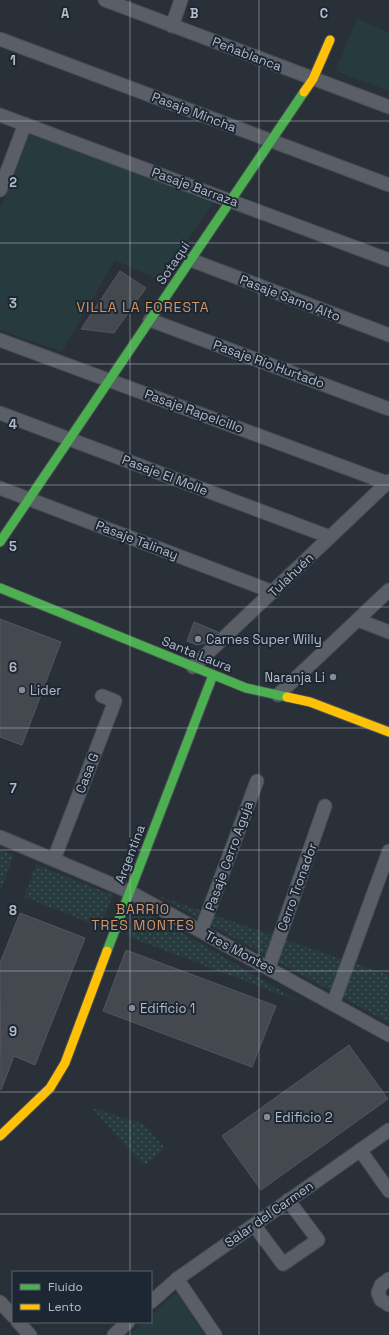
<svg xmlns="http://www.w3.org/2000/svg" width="389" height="1335" font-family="'Space Grotesk',sans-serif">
	<defs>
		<pattern id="grass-dots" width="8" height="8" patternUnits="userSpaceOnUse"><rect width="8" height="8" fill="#273a3e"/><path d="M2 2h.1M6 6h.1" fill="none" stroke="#445559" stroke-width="1.8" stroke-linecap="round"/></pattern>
	</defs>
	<rect width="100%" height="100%" fill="#2a3038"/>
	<g fill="url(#grass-dots)">
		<polygon points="0,850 14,855 1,890 0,890"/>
		<polygon points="36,865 113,895 100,927 24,897"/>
		<polygon points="158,896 389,975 389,1023"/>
		<polygon points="138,907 300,1002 127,936"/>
		<polygon points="91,1107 143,1124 165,1148 144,1166"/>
	</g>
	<g fill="#273a3e">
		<polygon points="357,18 389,33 389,91 336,71"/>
		<polygon points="29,134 214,202 159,280 115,260 62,352 0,330 0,209"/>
		<polygon points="177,1292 204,1335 129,1335 144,1322 151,1322 151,1315"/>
	</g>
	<g fill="#444950" stroke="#52575f">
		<polygon points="120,271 146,288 114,333 81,329"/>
		<polygon points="0,619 61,642 22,745 0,737"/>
		<polygon points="194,622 218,632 206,643 197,645 187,641"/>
		<polygon points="20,913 85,938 35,1065 14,1056 1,1090 0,963"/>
		<polygon points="126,950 276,1006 252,1067 103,1011"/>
		<polygon points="349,1045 388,1099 261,1190 222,1136"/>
	</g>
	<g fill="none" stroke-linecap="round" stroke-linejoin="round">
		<g stroke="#484c53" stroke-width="15">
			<g id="street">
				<polyline points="105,0 389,107"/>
				<polyline points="172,26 181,0"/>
				<polyline points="0,39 389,185"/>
				<polyline points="0,115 389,260"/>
				<polyline points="0,190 25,124"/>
				<polyline points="191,260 389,335"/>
				<polyline points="150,320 389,409"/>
				<polyline points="0,340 387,483"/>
				<polyline points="0,413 330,537"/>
				<polyline points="0,488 273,592"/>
				<polyline points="358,620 389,632"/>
				<polyline points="193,667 389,481"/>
				<polyline points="278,695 389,590"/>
				<polyline points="0,837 130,892 389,1035"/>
				<polyline points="54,859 115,701 102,696"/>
				<polyline points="201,931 257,781"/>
				<polyline points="269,967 325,806"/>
				<polyline points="333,1004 389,851"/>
				<polyline points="360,1150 389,1191"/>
				<polyline points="254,1225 283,1264 318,1240 288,1200"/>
				<polyline points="177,1279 215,1335"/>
				<polyline points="389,1279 381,1285 378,1293 381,1300 389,1305"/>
				<polyline points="0,1302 13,1316"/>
				<polyline points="151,1302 177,1279 389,1130"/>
				<polyline points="18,1322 30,1335"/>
				<polyline points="114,1335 128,1322"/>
			</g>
		</g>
		<g stroke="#484c53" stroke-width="11">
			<g id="fast">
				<polyline points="0,542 304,92"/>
				<polyline points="0,588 246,688 287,697"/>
				<polyline points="107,951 213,675"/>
			</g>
		</g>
		<g stroke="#484c53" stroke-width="11">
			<g id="slow">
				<polyline points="304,92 313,79 330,40"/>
				<polyline points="287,697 310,702 389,732"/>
				<polyline points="0,1136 50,1088 65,1063 107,951"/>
			</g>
		</g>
		<use href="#street" stroke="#5a5e66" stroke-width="13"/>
		<use href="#fast" stroke="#4caf50" stroke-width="9"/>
		<use href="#slow" stroke="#ffc107" stroke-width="9"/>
	</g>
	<path fill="none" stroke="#b4bcc9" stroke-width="1" stroke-opacity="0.55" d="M130 0V1272M259 0V1335M0 121H389M0 243H389M0 364H389M0 485H389M0 607H389M0 728H389M0 850H389M0 971H389M0 1092H389M0 1214H389M130 1322V1335"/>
	<g fill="#848b96" stroke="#1d2633" stroke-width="1.5">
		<circle cx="198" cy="639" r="4"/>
		<circle cx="333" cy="677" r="4"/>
		<circle cx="22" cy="690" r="4"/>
		<circle cx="132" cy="1008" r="4"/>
		<circle cx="267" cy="1117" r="4"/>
	</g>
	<g text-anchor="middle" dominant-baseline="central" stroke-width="4" stroke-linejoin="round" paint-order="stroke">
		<g font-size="13" fill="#b4bcc9" stroke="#1d2633">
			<text transform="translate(247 54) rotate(21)">Peñablanca</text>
			<text transform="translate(194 112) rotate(21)">Pasaje Mincha</text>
			<text transform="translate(195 187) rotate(20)">Pasaje Barraza</text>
			<text transform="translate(173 263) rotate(-56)">Sotaqui</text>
			<text transform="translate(290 298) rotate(21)">Pasaje Samo Alto</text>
			<text transform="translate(269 364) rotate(20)">Pasaje Río Hurtado</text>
			<text transform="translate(194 411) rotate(20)">Pasaje Rapelcillo</text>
			<text transform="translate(165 475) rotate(21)">Pasaje El Molle</text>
			<text transform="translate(137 540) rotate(21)">Pasaje Talinay</text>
			<text transform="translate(291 575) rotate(-44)">Tulahuén</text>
			<text transform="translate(197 654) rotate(22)">Santa Laura</text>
			<text transform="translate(87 773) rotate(-69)">Casa G</text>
			<text transform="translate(130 854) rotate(-69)">Argentina</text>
			<text transform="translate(229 856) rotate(-70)">Pasaje Cerro Aguja</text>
			<text transform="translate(297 887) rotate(-70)">Cerro Tronador</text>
			<text transform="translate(240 952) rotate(28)">Tres Montes</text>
			<text transform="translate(269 1214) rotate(-35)">Salar del Carmen</text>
		</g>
		<g font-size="13" fill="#b4bcc9" stroke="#1d2633" text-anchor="start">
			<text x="206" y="639">Carnes Super Willy</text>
			<text x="325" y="677" text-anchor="end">Naranja Li</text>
			<text x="30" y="690">Lider</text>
			<text x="140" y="1008">Edificio 1</text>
			<text x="275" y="1117">Edificio 2</text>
		</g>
		<g font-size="14" letter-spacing="1" fill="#d59563" stroke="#1d2633">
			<text x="143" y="307">VILLA LA FORESTA</text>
			<text x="143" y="909">BARRIO<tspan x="143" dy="16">TRES MONTES</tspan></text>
		</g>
	</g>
	<g font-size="13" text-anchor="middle" font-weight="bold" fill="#b4bcc9" stroke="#1d2633" stroke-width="4" stroke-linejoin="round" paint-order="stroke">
		<text x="65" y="18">A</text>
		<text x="194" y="18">B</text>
		<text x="324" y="18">C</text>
		<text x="13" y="65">1</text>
		<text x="13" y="187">2</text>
		<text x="13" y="308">3</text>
		<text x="13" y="429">4</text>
		<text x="13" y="551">5</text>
		<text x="13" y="672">6</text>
		<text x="13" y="793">7</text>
		<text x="13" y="915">8</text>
		<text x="13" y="1036">9</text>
	</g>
	<rect x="12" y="1271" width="140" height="52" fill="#1d2633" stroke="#59626f"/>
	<rect x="20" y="1284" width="20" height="6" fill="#4caf50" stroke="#59626f"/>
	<text x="48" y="1291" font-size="12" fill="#b4bcc9">Fluido</text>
	<rect x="20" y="1304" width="20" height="6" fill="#ffc107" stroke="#59626f"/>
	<text x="48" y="1311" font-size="12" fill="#b4bcc9">Lento</text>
</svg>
